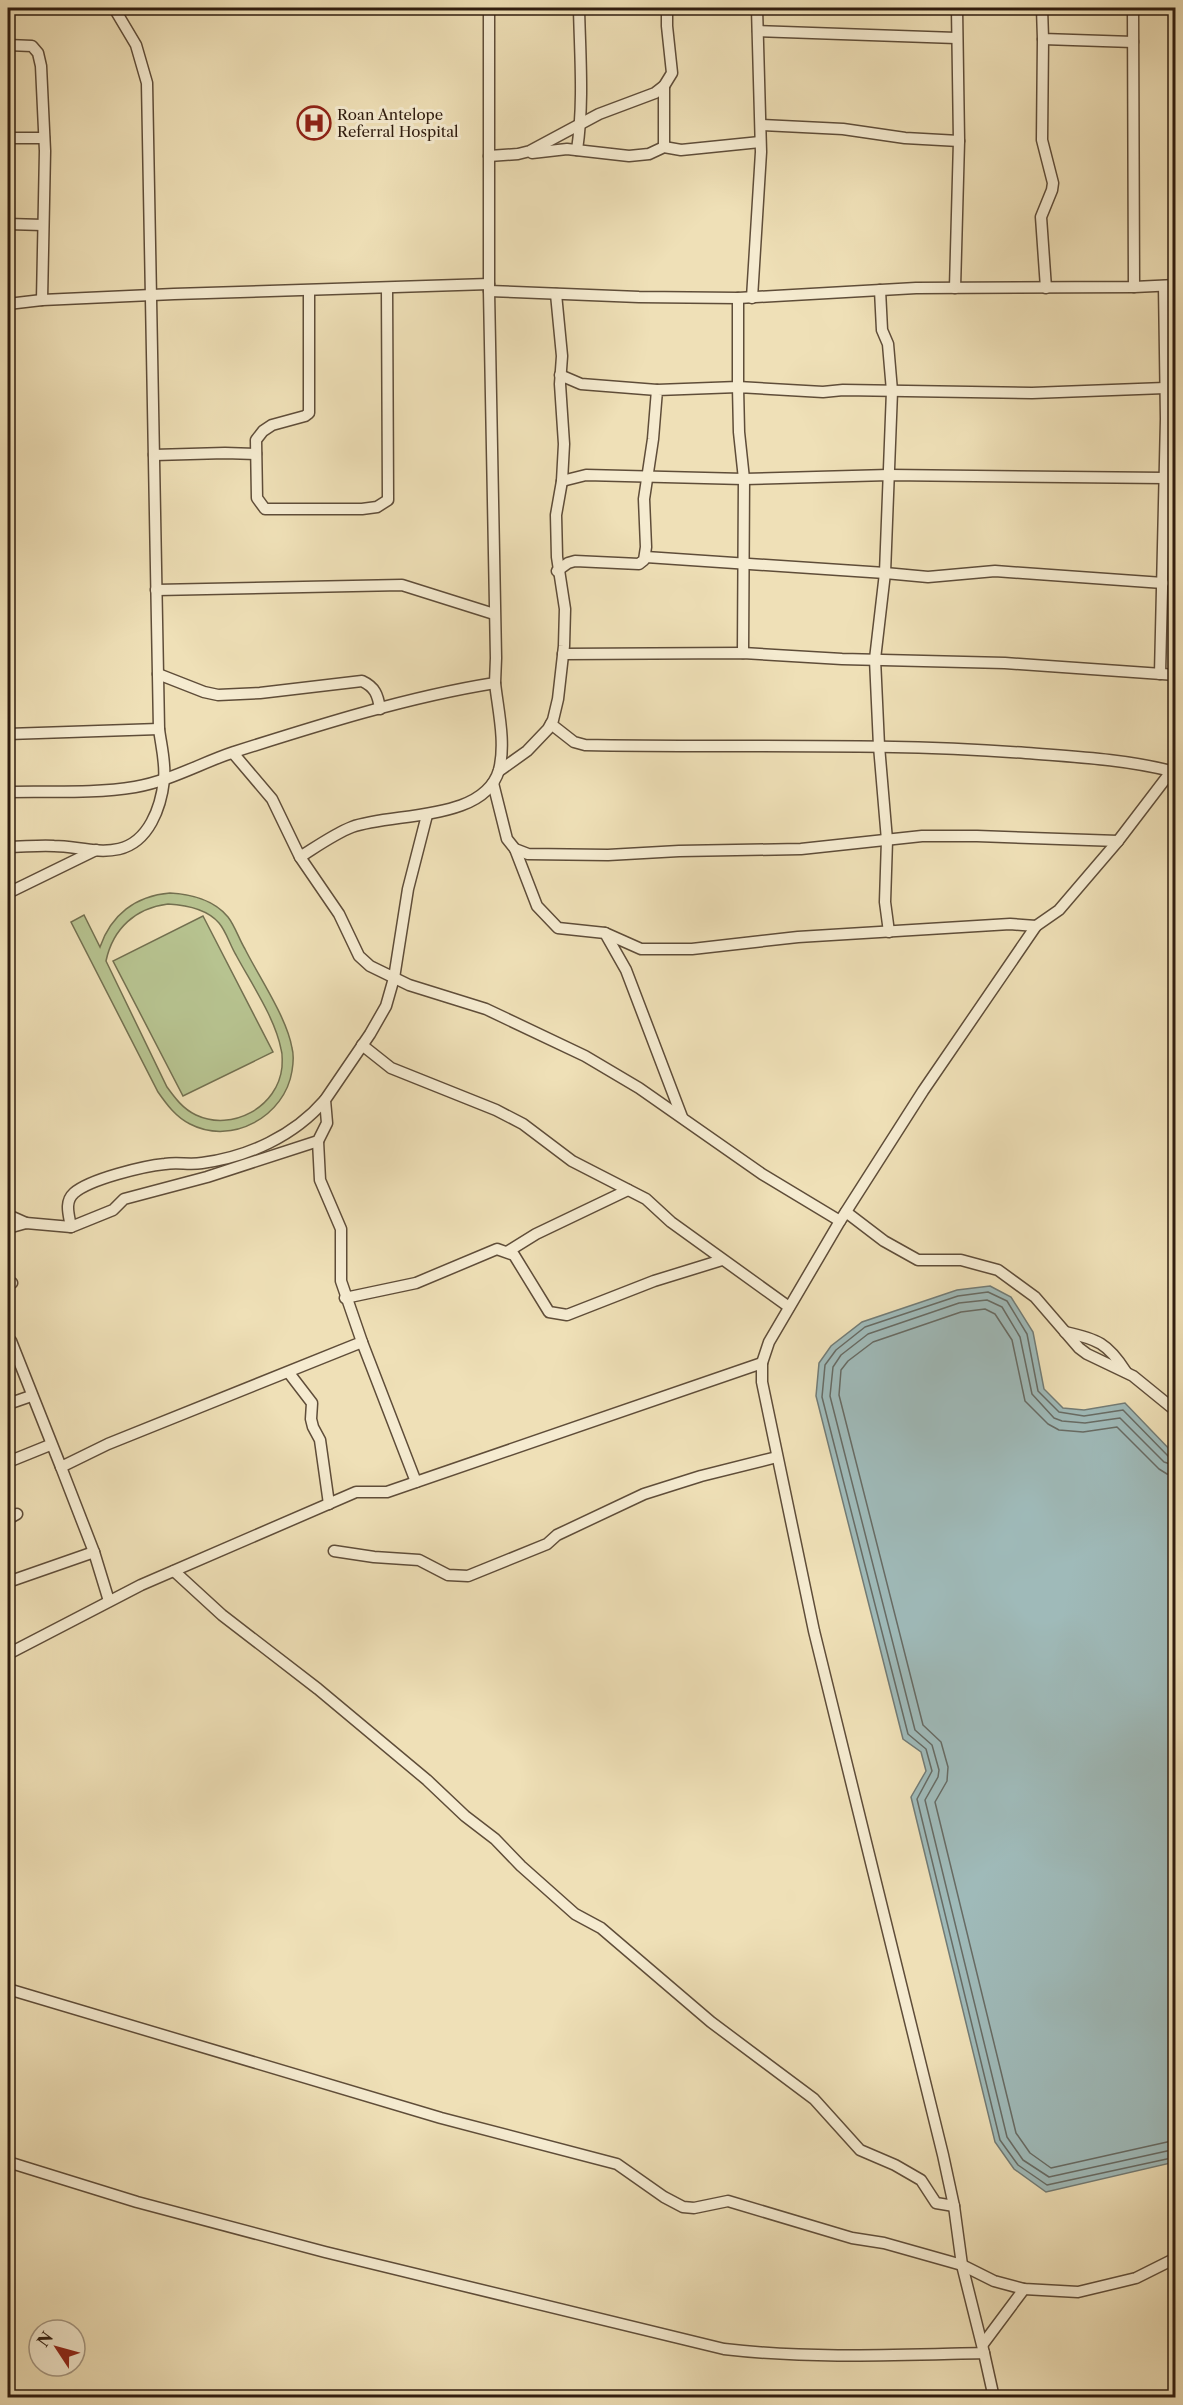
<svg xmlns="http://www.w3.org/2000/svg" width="1183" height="2405" font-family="'Libre Caslon Text',serif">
	<rect width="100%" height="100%" fill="#efe0b7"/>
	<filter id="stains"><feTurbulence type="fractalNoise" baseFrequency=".00333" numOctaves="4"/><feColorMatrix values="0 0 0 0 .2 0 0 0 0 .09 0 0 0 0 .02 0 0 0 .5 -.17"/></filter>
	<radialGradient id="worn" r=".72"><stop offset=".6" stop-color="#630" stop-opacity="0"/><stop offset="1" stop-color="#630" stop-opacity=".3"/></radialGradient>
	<g fill="#b7c390" stroke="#737050" stroke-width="1.5" fill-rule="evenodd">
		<path d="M170 893C190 894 214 900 228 917 235 926 239 939 245 949 259 977 287 1018 292 1048 294 1055 293 1065 292 1071 285 1116 232 1146 190 1124 176 1117 167 1105 158 1092L71 922 84 915 100 947C111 915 135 896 170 893ZM168 904C186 905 207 909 219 923 226 931 230 945 236 955 251 983 275 1018 281 1049 283 1055 282 1062 282 1067 278 1107 232 1132 196 1115 183 1109 175 1098 167 1087L106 961C113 928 136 908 168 904Z"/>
		<polygon points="203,916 273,1052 183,1096 113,961"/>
	</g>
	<polygon fill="#9fbab9" stroke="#727b75" stroke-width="1.5" points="990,1286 1011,1297 1033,1332 1044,1389 1063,1408 1084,1410 1125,1403 1175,1455 1175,2162 1046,2192 1014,2169 995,2142 911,1797 926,1771 921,1752 903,1739 816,1396 819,1363 831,1346 862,1322 957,1290"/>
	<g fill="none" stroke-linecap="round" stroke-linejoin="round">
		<g stroke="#676b64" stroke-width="1.5">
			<polyline points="1176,1458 1169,1457 1123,1410 1084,1416 1059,1412 1038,1391 1027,1334 1007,1301 988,1292 958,1296 865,1327 836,1350 825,1365 822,1397 908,1734 926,1749 932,1771 917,1799 1000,2140 1018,2165 1047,2185 1176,2157"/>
			<polyline points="1176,1466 1164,1462 1120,1418 1085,1423 1062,1421 1054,1418 1032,1394 1020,1337 1002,1307 987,1300 959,1303 868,1334 841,1355 833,1367 830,1396 915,1730 932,1745 939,1770 938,1777 925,1800 1007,2137 1023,2160 1049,2177 1176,2149"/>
			<polyline points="1176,1475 1167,1474 1159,1469 1117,1427 1083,1432 1059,1430 1048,1424 1025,1401 1012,1340 995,1314 985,1309 961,1312 873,1342 848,1361 841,1370 839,1395 923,1725 941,1742 948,1767 947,1781 935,1802 1016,2133 1030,2153 1051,2168 1176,2140"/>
		</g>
		<g stroke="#5f4d39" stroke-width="13">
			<g id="minor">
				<polyline points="1042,8 1043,39 1133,42"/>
				<polyline points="1133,8 1134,287"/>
				<polyline points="758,31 956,38"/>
				<polyline points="1043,39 1042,140 1053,183 1052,190 1041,217 1046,288"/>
				<polyline points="8,45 32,46 38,53 41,66 45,151 42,300"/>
				<polyline points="761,125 843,129 905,138 959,141"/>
				<polyline points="8,138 44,138"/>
				<polyline points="664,147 664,86"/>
				<path d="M577 150C584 102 580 56 579 8"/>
				<polyline points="532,153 567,149 629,156 649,154 664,147 681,150 760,142"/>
				<polyline points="489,156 518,154 530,151 599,114 655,93 664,86 672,73 667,26 667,8"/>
				<polyline points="8,224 43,225"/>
				<polyline points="955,288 959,141 957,8"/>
				<polyline points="880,290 882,330 888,344 892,391 885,573 875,659 879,746 887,840 885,902 889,932"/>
				<polyline points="309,291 309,413 305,416 272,425 263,431 256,440 257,498 265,509 362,509 377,507 388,500 387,288"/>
				<polyline points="489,291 639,297 738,298 916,288 1134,287 1176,285"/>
				<polyline points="752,298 761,152 757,8"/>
				<polyline points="8,304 42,300 174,294 489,284"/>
				<polyline points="560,375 581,384 657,390"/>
				<polyline points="154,455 225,453 256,454"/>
				<polyline points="562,481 586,475 744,479 889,475 1165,478"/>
				<polyline points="646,557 885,573 928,577 995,571 1163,583"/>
				<polyline points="557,571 568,563 575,561 639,564 644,560 646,547 644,499 653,439 657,390 738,387 738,298"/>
				<polyline points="156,590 402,585 494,614"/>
				<polyline points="743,653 744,479 739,432 738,387 823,392 843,390 1032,393 1165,388"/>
				<polyline points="563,654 743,653 842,659 1005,663 1176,675"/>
				<path d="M158 674 204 692 218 695 260 693 362 681C375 687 378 695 380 709"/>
				<polyline points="1160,674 1166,419 1164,286"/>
				<path d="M495 683C498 710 506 743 499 770 484 822 393 812 352 827 334 834 316 847 300 857L339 914 359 956 370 966 409 985 486 1009 585 1056 639 1088 762 1174 840 1221"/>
				<path d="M551 724 574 742 585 745C732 748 879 742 1026 753 1075 757 1123 759 1171 771"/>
				<polyline points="8,734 159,729"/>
				<polyline points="233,753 272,799 300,857"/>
				<polyline points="499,771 527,751 548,729 553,720 558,699 564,646 565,609 557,557 556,515 562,481 564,444 560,384 562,356 556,294"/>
				<polyline points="493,783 507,839 515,849 528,854 608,855 679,851 801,849 922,836 977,836 1118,841"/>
				<path d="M8 792C49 791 94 794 135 787 170 781 201 763 234 752 319 725 407 697 495 683L496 658 489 291V8"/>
				<path d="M8 847C23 847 39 845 54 846 75 846 97 854 119 849 149 842 161 807 164 780 166 764 161 745 159 729L147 83 136 45 114 8"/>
				<polyline points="515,849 537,906 558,928 605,933 626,970 682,1117"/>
				<polyline points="8,893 96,850"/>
				<polyline points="605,933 641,949 692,949 798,937 1010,924 1036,926"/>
				<polyline points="362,1045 391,1068 496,1110 523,1124 572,1161 646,1199 671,1222 789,1307"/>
				<polyline points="846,1212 884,1241 918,1260 961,1260 998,1270 1035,1297 1079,1348 1087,1354 1133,1376 1176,1411"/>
				<polyline points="8,1215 26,1223"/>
				<path d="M71 1227C69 1215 64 1202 74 1193 90 1179 144 1166 165 1164 177 1162 190 1165 202 1163 248 1157 294 1136 325 1100"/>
				<polyline points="8,1228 26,1223 71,1227 113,1210 124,1199 207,1177 318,1141 327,1123 325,1100 370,1034 386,1006 394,978 408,889 427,815"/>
				<polyline points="507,1252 536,1234 628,1190"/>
				<polyline points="8,1285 12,1283"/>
				<polyline points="345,1298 416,1283 497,1249 514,1255 549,1312 567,1315 654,1281 722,1260"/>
				<path d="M1065 1332C1097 1339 1108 1343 1126 1372"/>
				<polyline points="8,1342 11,1341 61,1467 108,1444 362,1342 341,1281 341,1229 320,1180 318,1141"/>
				<polyline points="362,1342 416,1482"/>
				<polyline points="289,1373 312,1403 311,1419 313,1427 320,1440 329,1504"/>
				<polyline points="8,1404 31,1396"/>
				<polyline points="8,1462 50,1445"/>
				<polyline points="61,1467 94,1552 109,1601"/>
				<polyline points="8,1519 17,1514"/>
				<polyline points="334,1551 374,1557 419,1560 448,1575 468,1576 547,1544 557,1535 644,1494 701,1476 777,1457"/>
				<polyline points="174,1571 222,1615 318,1689 427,1780 465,1816 495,1839 521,1866 575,1914 601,1928 711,2022 814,2099 860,2150 895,2165 921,2180 936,2203 954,2206"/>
				<polyline points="8,1582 94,1552"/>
				<polyline points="8,1654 141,1585 356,1492 387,1492 762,1363"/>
				<polyline points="8,1989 441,2118 617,2164 664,2197 683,2207 694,2208 728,2201 852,2238 884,2243 962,2265 994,2281 1024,2289 1078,2292 1136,2278 1176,2258"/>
				<path d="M8 2162 137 2202 325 2252 724 2349C811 2359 897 2355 984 2353L994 2398"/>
				<polyline points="983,2344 1024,2289"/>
				<polyline points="984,2353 962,2265 954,2206 943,2155 814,1631 762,1382 762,1363 769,1342 840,1221 923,1091 1036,926 1059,910 1118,841 1176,765"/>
			</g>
		</g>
		<use href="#minor" stroke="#f5ebd0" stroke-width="10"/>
	</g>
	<defs>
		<g id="hospital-ring" transform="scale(1.725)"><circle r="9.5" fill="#f5ebd0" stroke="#8f2418" stroke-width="1.5"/><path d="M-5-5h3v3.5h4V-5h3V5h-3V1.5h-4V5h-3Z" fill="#8f2418"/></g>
	</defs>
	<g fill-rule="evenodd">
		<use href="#hospital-ring" x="314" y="123"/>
	</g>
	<g text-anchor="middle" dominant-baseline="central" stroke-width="6" stroke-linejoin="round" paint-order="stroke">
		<g font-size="15" fill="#2f1c0f" stroke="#f5ebd0" text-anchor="start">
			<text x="337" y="114">Roan Antelope<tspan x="337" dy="17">Referral Hospital</tspan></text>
		</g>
	</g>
	<rect width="1183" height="2405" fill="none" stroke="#efe0b7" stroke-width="30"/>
	<rect x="9" y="9" width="1165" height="2387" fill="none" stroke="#2f1c0f" stroke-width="3"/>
	<rect x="15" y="15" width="1153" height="2375" fill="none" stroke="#2f1c0f" stroke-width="1.5"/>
	<g transform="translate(57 2348) rotate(306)"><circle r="28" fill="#f5ebd0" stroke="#a69883" stroke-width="1.5"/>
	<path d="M0-4.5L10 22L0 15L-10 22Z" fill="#8f2418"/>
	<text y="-9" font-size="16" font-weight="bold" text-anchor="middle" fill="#2f1c0f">N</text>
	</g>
	<rect width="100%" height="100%" filter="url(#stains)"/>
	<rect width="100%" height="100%" fill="url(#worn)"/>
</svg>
